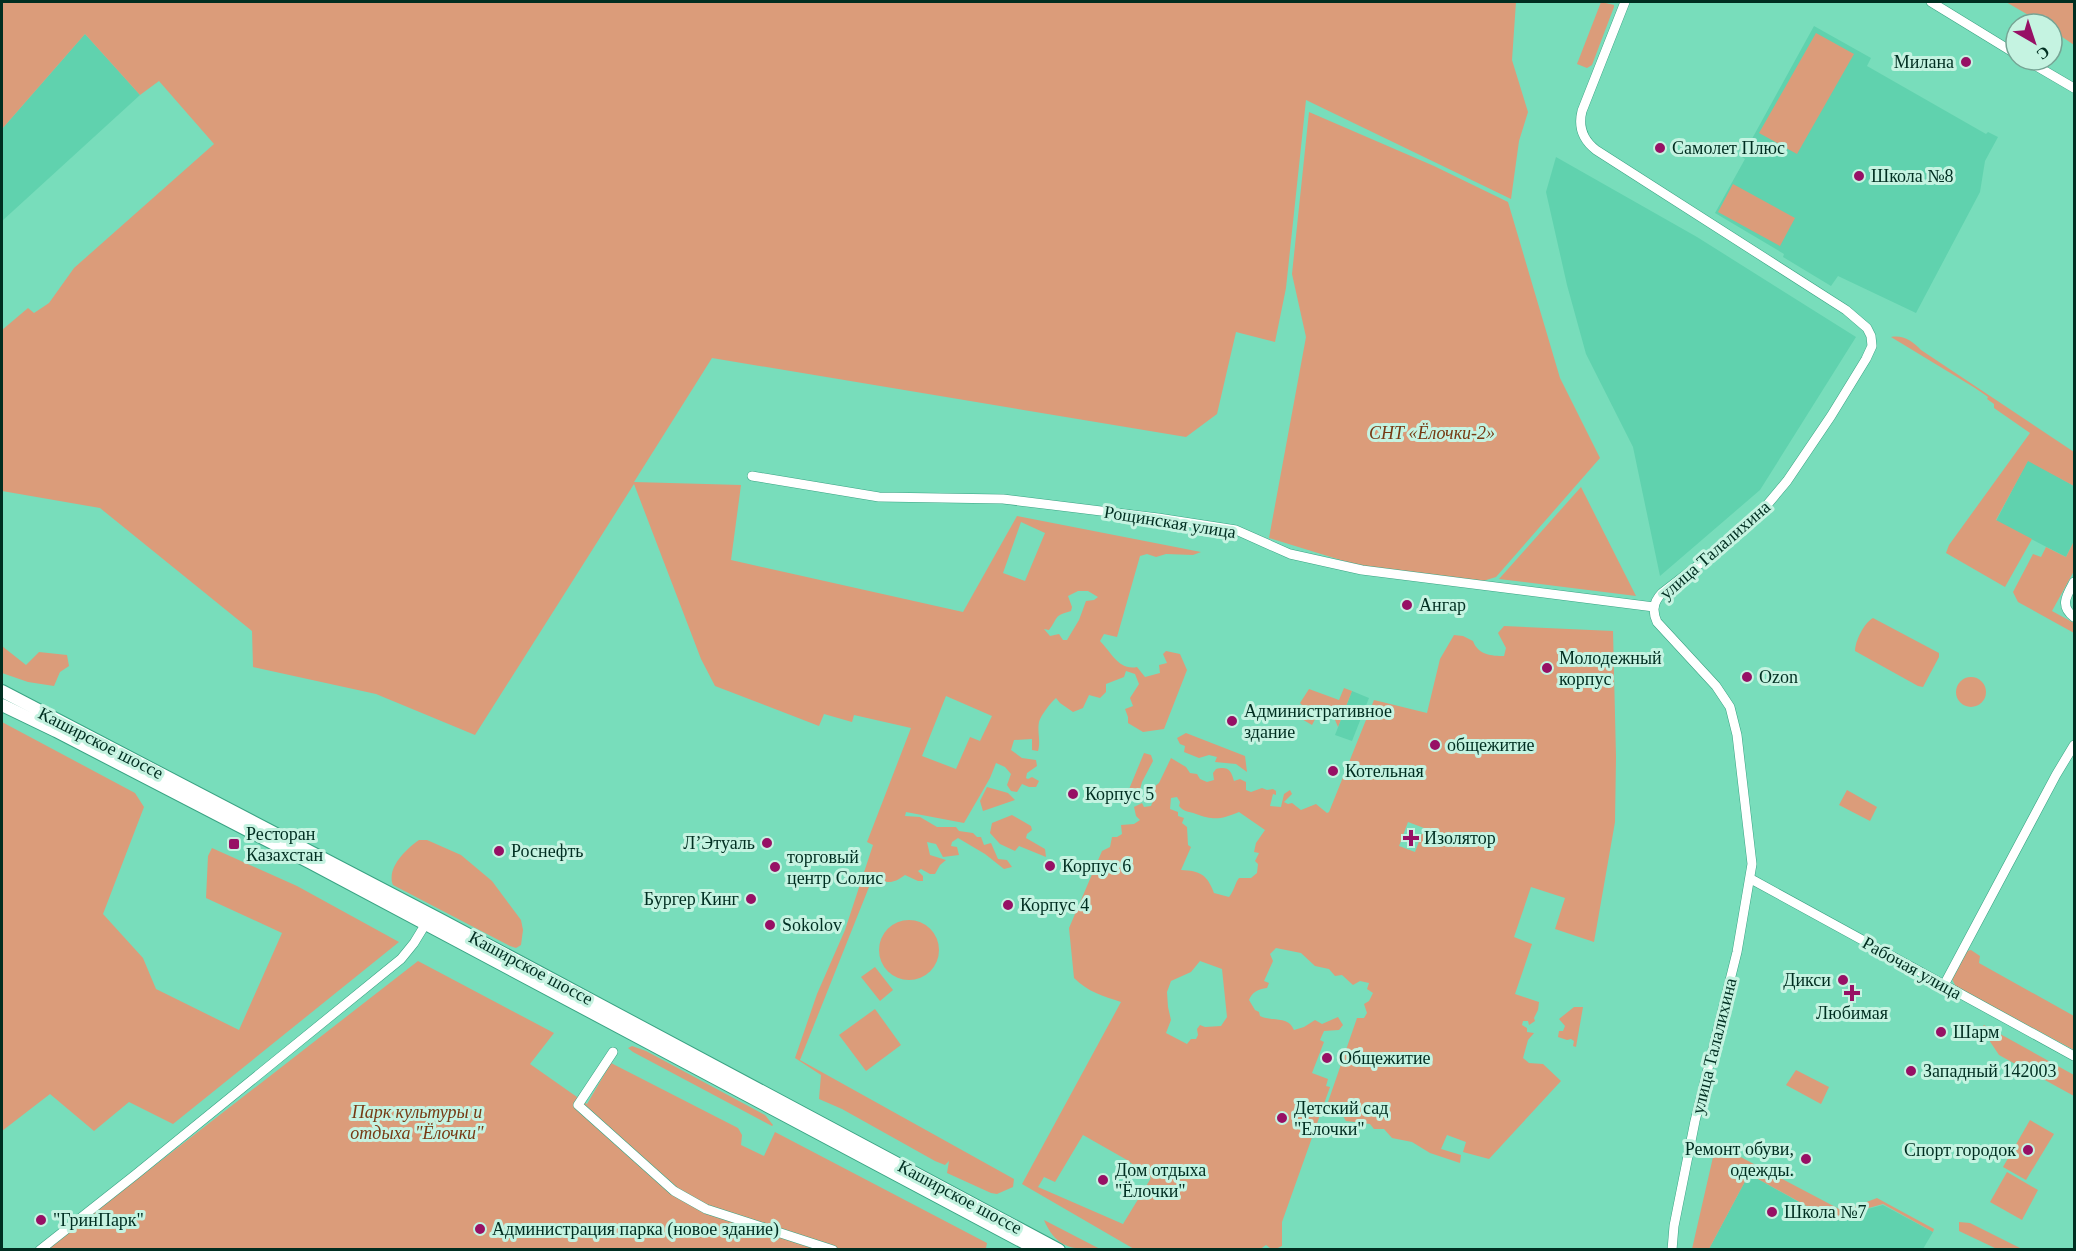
<svg xmlns="http://www.w3.org/2000/svg" width="2076" height="1251" font-family="Georgia,serif">
	<rect width="100%" height="100%" fill="#78ddbb"/>
	<g fill="#60d2ae">
		<polygon points="1814,26 1871,58 1867,66 1986,134 1988,132 1998,137 1985,161 1980,192 1916,313 1838,276 1831,286 1783,257 1784,254 1715,213 1745,159 1742,157"/>
		<polygon points="85,34 140,95 2,221 2,129"/>
		<polygon points="1556,157 1697,237 1856,337 1760,490 1660,576 1633,447 1586,354 1567,285 1546,192"/>
		<polygon points="2028,460 2074,486 2074,541 2066,557 1996,521"/>
		<polygon points="1352,691 1369,698 1352,741 1335,735"/>
		<polygon points="1749,1174 1829,1219 1883,1205 1933,1232 1923,1249 1709,1249"/>
	</g>
	<g fill="#db9c7a" fill-rule="evenodd">
		<path d="M2 2H1516L1512 60 1528 112 1519 141 1511 199 1306 100 1286 288 1275 342 1236 332 1217 414 1186 437 712 358 634 482 741 485 731 560 963 612 1017 516 1201 552 1193 555 1166 554 1156 557 1147 554 1140 556 1117 637 1104 634 1100 641C1111 652 1119 671 1137 667L1145 677 1160 673 1159 665 1167 663 1163 654 1166 651 1180 654 1187 670 1164 729 1143 732 1128 723V717L1125 709 1133 706 1130 698 1139 684 1135 674 1126 671 1124 677 1106 684V692L1100 698 1089 695 1083 708 1073 712 1060 703 1056 698C1051 702 1041 715 1039 722 1037 732 1041 741 1038 751L1032 750V739L1014 740 1011 750 1022 758 1036 760 1037 766 1027 773 1026 778 1028 779 1032 777 1039 781 1036 787H1029L1022 784 1017 792 1011 791 1007 785 1011 774 1005 767 996 763 990 778 964 823 906 812 905 816 920 817 937 827H956L959 831 973 833 977 837H981L984 845 991 843 998 859 1007 860 1012 867 1004 869 985 854 958 838 952 842 951 846 957 847 959 855 943 857 936 844 927 842 930 855 946 860 940 865 935 874H930L921 869 918 871 923 876V881H918L905 875C891 885 888 883 873 877L800 1060 1014 1179 1013 1187 997 1194 991 1193 947 1173 949 1161 945 1165 935 1161 842 1109 819 1099 821 1075 795 1058 817 994 845 930 873 845 867 842 911 728 854 715 852 722 824 714 819 726 715 686 701 659 634 484 475 735 376 694 253 667 252 631 100 508 2 491V330L28 308 34 313 49 303 74 268 214 144 159 81 140 95 85 34 2 129ZM1021 522 1045 533 1025 581 1003 573ZM1078 591H1088L1098 597 1094 600 1086 601 1079 620 1067 640H1063L1059 634 1050 636 1044 629 1049 630C1059 617 1053 616 1071 611L1072 607 1068 596ZM946 696 992 716 980 741 970 737 956 769 922 756Z"/>
		<polygon points="1601,2 1614,5 1614,7 1592,65 1587,68 1577,64"/>
		<polygon points="2006,2 2074,2 2074,45 2052,30 2052,24 2044,24"/>
		<polygon points="1816,33 1854,54 1797,154 1759,133"/>
		<polygon points="1309,112 1434,166 1508,202 1560,378 1600,458 1496,577 1483,581 1360,566 1269,538 1306,337 1292,274"/>
		<polygon points="1733,184 1795,218 1780,246 1718,212"/>
		<path d="M1891 337C1904 335 1912 341 1921 350L2074 452V486L2028 461 1996 520 2032 539 2005 587 1946 553 1949 545 2030 433 1994 408V404L1987 399 1988 397 1975 388Z"/>
		<polygon points="1581,487 1636,596 1499,579"/>
		<polygon points="2074,541 2074,571 2052,611 2074,623 2074,633 2018,602 2013,592 2033,554 2041,557 2046,547 2066,557"/>
		<path d="M1873 618 1939 653V657L1923 687 1918 686 1855 651C1855 641 1864 623 1873 618Z"/>
		<path d="M1504 626 1613 631 1616 757 1615 822 1594 942 1555 929 1565 898 1531 887 1514 937 1532 944 1515 994 1539 1002 1538 1010 1534 1018 1535 1021 1529 1025 1528 1021H1523L1522 1025 1527 1028V1032L1534 1033 1528 1040 1523 1058 1529 1063 1543 1064 1561 1081 1489 1159 1463 1152 1466 1142 1447 1135 1441 1149 1461 1155 1460 1163 1430 1153 1412 1142 1392 1138 1384 1129H1374L1370 1124 1346 1121 1337 1107 1328 1102 1357 1018H1364L1367 1013 1364 1004 1369 1001 1373 993 1367 989 1369 983 1360 981 1353 985 1342 975 1335 976 1329 969 1315 966 1301 953 1276 948 1270 954 1273 961 1264 981 1269 983 1267 988C1258 989 1252 992 1249 1000L1255 1010 1259 1012 1260 1016C1272 1022 1288 1015 1294 1030L1304 1027 1315 1020 1322 1024 1338 1017 1343 1025 1339 1030 1324 1031 1320 1040 1324 1042 1312 1073 1328 1079 1326 1086 1330 1087 1282 1222V1246C1274 1250 1272 1250 1266 1245L1259 1250 1134 1249 1022 1184 1121 1002C1103 996 1088 992 1074 978L1069 928 1102 851 1110 847 1112 837H1117L1122 834 1121 825 1134 824 1140 820 1136 816 1134 807 1142 803 1144 807 1151 806 1153 801 1147 798 1150 790 1159 783 1171 758 1186 767 1190 773 1197 774 1200 779 1207 782 1214 780 1213 773 1216 769C1228 766 1231 770 1234 781L1240 779 1246 782V790L1251 792 1262 788 1267 790 1273 789 1276 791V795L1273 794 1270 806 1281 807 1284 794 1290 790 1292 794 1284 802 1288 804 1292 803 1301 810 1316 804 1327 813 1329 812 1374 700 1427 713 1440 659 1454 635 1463 636 1473 641C1478 655 1492 656 1504 656L1506 648 1498 633ZM1177 797 1180 802 1179 806C1185 813 1189 811 1196 814 1215 821 1221 819 1239 812L1265 830 1256 843 1254 852 1259 853 1255 861 1258 864 1257 873 1251 878H1239C1235 883 1234 891 1229 897L1214 893C1207 874 1200 871 1181 870L1191 847 1188 845 1187 827 1182 823 1184 818 1178 816V812L1170 809 1171 798ZM1408 822 1424 828 1415 852 1399 846ZM1200 961 1222 969 1227 1017 1221 1026 1205 1027 1200 1025 1197 1029 1198 1035 1196 1039H1191L1187 1044 1166 1033 1171 1020 1168 1007 1167 992 1171 981 1191 972ZM1083 1135 1127 1160 1151 1178 1123 1224 1038 1187 1044 1177 1055 1182Z"/>
		<polygon points="2,646 26,665 39,652 67,655 69,666 60,672 54,686 28,682 2,673"/>
		<circle cx="1971" cy="692" r="15"/>
		<polygon points="1344,688 1352,691 1338,727 1333,715 1320,710 1312,725 1300,718 1305,708 1300,703 1309,689 1339,700"/>
		<polygon points="2,722 135,793 144,807 103,914 143,958 156,989 239,1030 282,933 206,898 208,856 212,848 297,886 399,942 173,1124 129,1102 94,1131 50,1094 2,1131"/>
		<polygon points="1186,733 1245,756 1247,772 1236,764 1215,762 1217,757 1209,755 1199,758 1184,752 1185,746 1180,744 1177,738"/>
		<polygon points="1144,753 1151,755 1153,761 1142,782 1138,797 1131,801 1125,799"/>
		<polygon points="987,787 1008,793 1015,800 983,811 980,801"/>
		<polygon points="1847,790 1877,807 1870,821 1839,805"/>
		<polygon points="1012,815 1031,826 1032,830 1027,834 1026,838 1045,849 1046,857 1019,846 1015,851 1000,844 990,833 992,823"/>
		<path d="M419 840H427L461 855 492 881 521 920 523 930 521 945 516 948 510 946 393 885C386 868 406 849 419 840Z"/>
		<circle cx="909" cy="950" r="30"/>
		<polygon points="1971,950 1980,956 1979,963 2074,1016 2074,1050 1956,987 1952,979 1967,951"/>
		<polygon points="418,961 554,1033 530,1064 587,1104 611,1063 738,1128 742,1135 741,1145 764,1156 775,1132 987,1243 986,1248 988,1249 46,1250"/>
		<polygon points="875,967 893,990 880,1001 861,977"/>
		<polygon points="1574,1007 1583,1007 1576,1047 1573,1046 1574,1041 1571,1039 1567,1040 1558,1037 1559,1031 1563,1031 1565,1026 1559,1019"/>
		<polygon points="875,1009 901,1045 866,1071 839,1035"/>
		<polygon points="1984,1025 2074,1075 2074,1096 1999,1055 1981,1028"/>
		<polygon points="632,1046 646,1051 765,1115 773,1125 772,1126 633,1052 628,1048"/>
		<polygon points="1796,1070 1829,1087 1821,1104 1786,1085"/>
		<polygon points="2030,1120 2054,1134 2026,1180 2003,1167"/>
		<polygon points="1716,1144 1843,1211 1877,1198 1934,1229 1933,1232 1883,1204 1830,1219 1749,1174 1709,1249 1692,1249"/>
		<polygon points="2007,1172 2038,1190 2022,1220 1990,1202"/>
		<path d="M1044 1220 1100 1249C1072 1250 1056 1248 1044 1220Z"/>
		<polygon points="1959,1222 1970,1223 2022,1249 1997,1249 1959,1231"/>
	</g>
	<g fill="none" stroke-linecap="round" stroke-linejoin="round">
		<g stroke="#39a383" stroke-width="10">
			<g id="minor">
				<path d="M1625 2 1582 111C1578 127 1583 140 1596 150L1846 310 1867 328 1871 336 1872 346 1866 359 1831 416 1787 481 1762 511 1727 543 1662 593C1653 602 1652 611 1657 622L1716 686 1730 707 1737 735 1752 864 1737 952 1695 1121 1674 1226 1672 1250"/>
				<polyline points="1931,2 2016,54"/>
				<polyline points="2026,60 2074,88"/>
				<polyline points="752,476 879,497 1003,499 1158,518 1236,530 1290,554 1362,570 1654,607"/>
				<path d="M2074 582C2067 595 2059 606 2074 617"/>
				<polyline points="1751,879 2074,1056"/>
				<polyline points="1944,985 2056,775 2074,745"/>
				<polyline points="613,1052 578,1105 674,1191 706,1209 833,1250"/>
				<polyline points="40,1250 135,1175 401,959 414,943 428,920"/>
			</g>
		</g>
		<g stroke="#39a383" stroke-width="14">
			<g id="major">
				<polyline points="2,691 441,920 1059,1250"/>
				<polyline points="2,705 56,731 311,863 1038,1250"/>
			</g>
		</g>
		<use href="#minor" stroke="#fff" stroke-width="9"/>
		<use href="#major" stroke="#fff" stroke-width="12"/>
	</g>
	<g fill="#971065" stroke="#c5f3e1" stroke-width="2">
		<circle cx="1966" cy="62" r="6"/>
		<circle cx="1660" cy="148" r="6"/>
		<circle cx="1859" cy="176" r="6"/>
		<circle cx="1407" cy="605" r="6"/>
		<circle cx="1547" cy="668" r="6"/>
		<circle cx="1747" cy="677" r="6"/>
		<circle cx="1232" cy="721" r="6"/>
		<circle cx="1435" cy="745" r="6"/>
		<circle cx="1333" cy="771" r="6"/>
		<circle cx="1073" cy="794" r="6"/>
		<path d="M1408 829h6v6h6v6h-6v6h-6v-6h-6v-6h6z"/>
		<circle cx="767" cy="843" r="6"/>
		<rect x="228" y="838" width="12" height="12" rx="3"/>
		<circle cx="499" cy="851" r="6"/>
		<circle cx="1050" cy="866" r="6"/>
		<circle cx="775" cy="867" r="6"/>
		<circle cx="751" cy="899" r="6"/>
		<circle cx="1008" cy="905" r="6"/>
		<circle cx="770" cy="925" r="6"/>
		<circle cx="1843" cy="980" r="6"/>
		<path d="M1849 984h6v6h6v6h-6v6h-6v-6h-6v-6h6z"/>
		<circle cx="1941" cy="1032" r="6"/>
		<circle cx="1327" cy="1058" r="6"/>
		<circle cx="1911" cy="1071" r="6"/>
		<circle cx="1282" cy="1118" r="6"/>
		<circle cx="2028" cy="1150" r="6"/>
		<circle cx="1806" cy="1159" r="6"/>
		<circle cx="1103" cy="1180" r="6"/>
		<circle cx="1772" cy="1212" r="6"/>
		<circle cx="41" cy="1220" r="6"/>
		<circle cx="480" cy="1229" r="6"/>
	</g>
	<g text-anchor="middle" dominant-baseline="central" stroke-width="6" stroke-linejoin="round" paint-order="stroke">
		<g font-size="18" fill="#002e21" stroke="#c5f3e1" text-anchor="start">
			<text x="1954" y="62" text-anchor="end">Милана</text>
			<text x="1672" y="148">Самолет Плюс</text>
			<text x="1871" y="176">Школа №8</text>
			<text x="1419" y="605">Ангар</text>
			<text x="1559" y="658">Молодежный<tspan x="1559" dy="21">корпус</tspan></text>
			<text x="1759" y="677">Ozon</text>
			<text x="1244" y="711">Административное<tspan x="1244" dy="21">здание</tspan></text>
			<text x="1447" y="745">общежитие</text>
			<text x="1345" y="771">Котельная</text>
			<text x="1085" y="794">Корпус 5</text>
			<text x="246" y="834">Ресторан<tspan x="246" dy="21">Казахстан</tspan></text>
			<text x="1424" y="838">Изолятор</text>
			<text x="755" y="843" text-anchor="end">Л’Этуаль</text>
			<text x="511" y="851">Роснефть</text>
			<text x="787" y="857">торговый<tspan x="787" dy="21">центр Солис</tspan></text>
			<text x="1062" y="866">Корпус 6</text>
			<text x="739" y="899" text-anchor="end">Бургер Кинг</text>
			<text x="1020" y="905">Корпус 4</text>
			<text x="782" y="925">Sokolov</text>
			<text x="1831" y="980" text-anchor="end">Дикси</text>
			<text x="1852" y="1013" text-anchor="middle">Любимая</text>
			<text x="1953" y="1032">Шарм</text>
			<text x="1339" y="1058">Общежитие</text>
			<text x="1923" y="1071">Западный 142003</text>
			<text x="1294" y="1108">Детский сад<tspan x="1294" dy="21">"Елочки"</tspan></text>
			<text x="1794" y="1149" text-anchor="end">Ремонт обуви,<tspan x="1794" dy="21">одежды.</tspan></text>
			<text x="2016" y="1150" text-anchor="end">Спорт городок</text>
			<text x="1115" y="1170">Дом отдыха<tspan x="1115" dy="21">"Ёлочки"</tspan></text>
			<text x="1784" y="1212">Школа №7</text>
			<text x="53" y="1220">"ГринПарк"</text>
			<text x="492" y="1229">Администрация парка (новое здание)</text>
		</g>
		<g font-size="18" font-style="italic" fill="#763a14" stroke="#c5f3e1">
			<text x="1432" y="433">СНТ «Ёлочки-2»</text>
			<text x="417" y="1112">Парк культуры и<tspan x="417" dy="21">отдыха "Ёлочки"</tspan></text>
		</g>
		<g font-size="18" fill="#002e21" stroke="#c5f3e1">
			<text transform="translate(1170 522) rotate(9)">Рощинская улица</text>
			<text transform="translate(1715 550) rotate(-41)">улица Талалихина</text>
			<text transform="translate(101 743) rotate(27)">Каширское шоссе</text>
			<text transform="translate(531 968) rotate(28)">Каширское шоссе</text>
			<text transform="translate(1912 968) rotate(29)">Рабочая улица</text>
			<text transform="translate(1714 1046) rotate(-76)">улица Талалихина</text>
			<text transform="translate(960 1197) rotate(28)">Каширское шоссе</text>
		</g>
	</g>
	<rect width="2076" height="1251" fill="none" stroke="#002e21" stroke-width="6"/>
	<g transform="translate(2034 42) rotate(141)"><circle r="28" fill="#c5f3e1" stroke="#76a494" stroke-width="1.5"/>
	<path d="M0-4.5L10 22L0 15L-10 22Z" fill="#971065"/>
	<text y="-9" font-size="16" font-weight="bold" text-anchor="middle" fill="#002e21">С</text>
	</g>
</svg>
